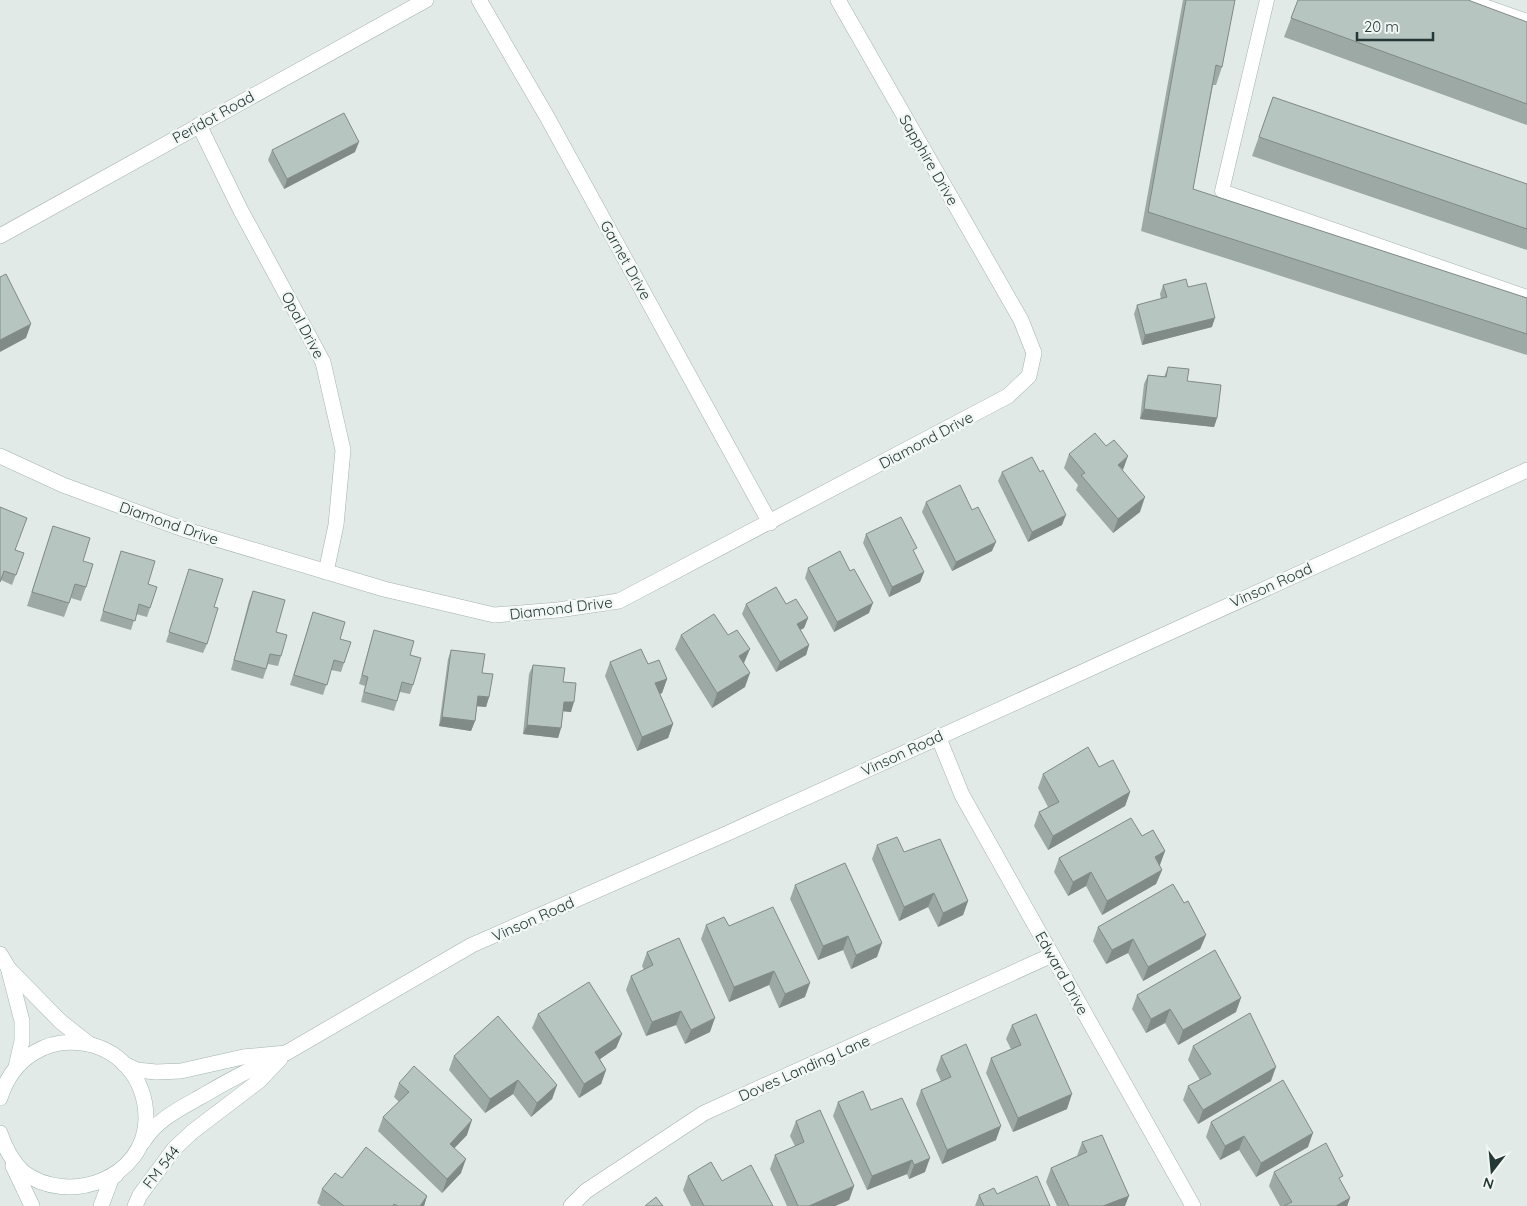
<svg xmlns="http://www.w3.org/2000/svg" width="1527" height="1206" font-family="Quicksand,sans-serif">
	<rect width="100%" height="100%" fill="#e2eae7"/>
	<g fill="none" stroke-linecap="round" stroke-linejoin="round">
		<g stroke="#a5b1ae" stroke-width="15">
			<g id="service">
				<polyline points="1267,0 1222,191 1527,297"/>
				<polyline points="1467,0 1527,21"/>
			</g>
		</g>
		<g stroke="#a5b1ae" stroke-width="16">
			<g id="minor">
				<polyline points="479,0 546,115 770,523"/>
				<polyline points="199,125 240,209 323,362 343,450 336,525 326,572"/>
				<polyline points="0,236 426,0"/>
				<polyline points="0,456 63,485 183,529 384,589 494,615 558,610 619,601 1008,396 1029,376 1034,353 1021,320 838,0"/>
				<polyline points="938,736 962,795 1193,1206"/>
				<polyline points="571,1206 586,1191 704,1113 1052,955"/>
			</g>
		</g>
		<g stroke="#a5b1ae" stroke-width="16">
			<g id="tertiary">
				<polyline points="0,954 9,969"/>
				<polyline points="286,1053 472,945 728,833 1527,470"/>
			</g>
		</g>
		<g stroke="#a2b5b0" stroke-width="16">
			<g id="secondary">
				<polyline points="9,969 60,1021 89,1044"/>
				<polyline points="9,971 22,1021 22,1041 16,1067"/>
				<polyline points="124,1064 137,1070 156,1072 181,1071 243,1057 286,1053"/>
				<path d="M0 1098C27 1012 145 1031 146 1118 146 1179 68 1206 23 1172 12 1161 5 1148 0 1133"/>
				<path d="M143 1142C157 1119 181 1108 204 1095 227 1081 251 1069 276 1057"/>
				<polyline points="13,1166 32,1206"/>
				<polyline points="101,1206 112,1177 116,1175"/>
				<polyline points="135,1206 140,1195 174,1149 192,1132 259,1081 280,1059"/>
			</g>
		</g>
		<use href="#service" stroke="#fff" stroke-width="14"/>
		<use href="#minor" stroke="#fff" stroke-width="15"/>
		<use href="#tertiary" stroke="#fff" stroke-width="15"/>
		<use href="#secondary" stroke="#fff" stroke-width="15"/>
	</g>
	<g fill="#9da9a5">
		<polygon points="1183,0 1235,0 1222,67 1216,85 1213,85 1193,189 1527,298 1527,355 1141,231"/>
		<polygon points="1298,0 1527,22 1527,125 1284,37"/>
		<polygon points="1273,97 1527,184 1527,250 1252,156"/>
		<polygon points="272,150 355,152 284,189 268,160"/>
		<polygon points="1163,285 1188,287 1212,327 1142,345 1134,314 1137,305 1161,299 1160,294"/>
		<polygon points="1168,367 1187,381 1217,418 1214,427 1140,419 1144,384 1148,375 1164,377"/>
		<polygon points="1069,454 1122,471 1140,512 1113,533 1076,490 1078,485 1064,468"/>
		<polygon points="1002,472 1062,525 1028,542 998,481"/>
		<polygon points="926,502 972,510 992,551 952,571 922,512"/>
		<polygon points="0,507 15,550 24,553 12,585 1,580"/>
		<polygon points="53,526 83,561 86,587 81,601 71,598 64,617 27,606"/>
		<polygon points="866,534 915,554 924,572 920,582 889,597 863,543"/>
		<polygon points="121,551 148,584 150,608 147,617 136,614 131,630 100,621"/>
		<polygon points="808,568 850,571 869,613 834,632 805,578"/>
		<polygon points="189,569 214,607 207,644 203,653 166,642"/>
		<polygon points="253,591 276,632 281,656 278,666 268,664 263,679 231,670 249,601"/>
		<polygon points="746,604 786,604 808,618 804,628 800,630 809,645 806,655 776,672 742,614"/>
		<polygon points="313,612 340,639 344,663 341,672 331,670 323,695 290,685"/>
		<polygon points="374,630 413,685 410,694 400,692 394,711 361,702 365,686 359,684 371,640"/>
		<polygon points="681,635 728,635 744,663 745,687 712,708 675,649"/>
		<polygon points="451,650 482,673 489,697 486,707 477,706 475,721 471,731 439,726 448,659"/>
		<polygon points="610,662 648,664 667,679 662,693 660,694 673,724 668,738 637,751 605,676"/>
		<polygon points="533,665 563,682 571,712 563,711 561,728 558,738 523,734 529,674"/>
		<polygon points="1099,767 1130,792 1125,806 1048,850 1034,826 1039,812 1048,807 1038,788 1043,774"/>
		<polygon points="1142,836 1165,851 1159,866 1162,870 1156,884 1102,915 1086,886 1068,896 1054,872 1059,858"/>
		<polygon points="877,845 904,852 968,901 963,915 938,927 928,907 899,921 872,859"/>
		<polygon points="795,885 877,957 851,969 843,950 818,960 790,899"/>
		<polygon points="1184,903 1206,935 1200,949 1143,981 1128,953 1106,964 1093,941 1098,927"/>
		<polygon points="706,925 729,926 805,997 779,1008 769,985 729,1002 701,939"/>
		<polygon points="647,952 710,1032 685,1044 676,1025 646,1036 626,990 631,976 644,970 642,966"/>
		<polygon points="1137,995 1236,1012 1178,1045 1165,1023 1146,1033 1132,1009"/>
		<polygon points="538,1014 622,1034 616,1048 600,1059 606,1070 601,1084 579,1098 532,1028"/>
		<polygon points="1012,1025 1067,1109 1013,1132 986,1073 991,1058 1011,1049 1006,1039"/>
		<polygon points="1193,1046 1271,1081 1198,1124 1183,1100 1188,1086 1200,1080 1188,1060"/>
		<polygon points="454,1056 557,1085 552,1099 531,1117 513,1094 485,1113 449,1070"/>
		<polygon points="941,1056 996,1140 942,1164 916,1104 921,1090 941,1081 936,1070"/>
		<polygon points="399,1083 467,1135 454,1148 461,1173 442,1193 378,1131 383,1117 399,1102 394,1097"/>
		<polygon points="838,1102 871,1110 925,1172 909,1179 907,1174 867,1190 833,1116"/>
		<polygon points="796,1121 854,1186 849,1200 835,1206 787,1206 770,1169 775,1155 795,1146 790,1136"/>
		<polygon points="1211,1122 1308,1147 1256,1177 1239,1150 1220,1160 1206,1137"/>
		<polygon points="1082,1142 1125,1206 1057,1206 1046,1182 1051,1168 1077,1156"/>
		<polygon points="1274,1172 1341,1182 1350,1198 1347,1206 1280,1206 1269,1186"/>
		<polygon points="688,1176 722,1181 773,1206 691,1206 683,1190"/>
		<polygon points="342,1178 427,1196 424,1206 321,1206 317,1203 322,1189"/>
		<polygon points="979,1195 1050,1206 975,1206"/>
	</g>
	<g fill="#808a86">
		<polygon points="359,142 355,152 284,189 287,179"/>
		<polygon points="1215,318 1212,327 1142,345 1145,335"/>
		<polygon points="31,324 26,338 0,352 0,340"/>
		<polygon points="1144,409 1217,418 1214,427 1140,419"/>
		<polygon points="1128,456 1123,470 1118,465"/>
		<polygon points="1145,497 1140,512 1113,533 1118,519"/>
		<polygon points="1066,515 1062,525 1028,542 1032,532"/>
		<polygon points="996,542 992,551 952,571 956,562"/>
		<polygon points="924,572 920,582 889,597 892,587"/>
		<polygon points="873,603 869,613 834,632 837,622"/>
		<polygon points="808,618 804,628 793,634 797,624"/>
		<polygon points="809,645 806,655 776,672 780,662"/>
		<polygon points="750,649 744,663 734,670 739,656"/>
		<polygon points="750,673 745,687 712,708 717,693"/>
		<polygon points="667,679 662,693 650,698 655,683"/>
		<polygon points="478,696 489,697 486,707 475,706"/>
		<polygon points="564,702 574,702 571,712 560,711"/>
		<polygon points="442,717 475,721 471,731 439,726"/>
		<polygon points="673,724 668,738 637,751 642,737"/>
		<polygon points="527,725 561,728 558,738 523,734"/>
		<polygon points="1130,792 1125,806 1048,850 1053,836"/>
		<polygon points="1165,851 1160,865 1149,871 1155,857"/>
		<polygon points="1162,870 1156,884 1102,915 1107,901"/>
		<polygon points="1091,872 1086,886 1068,896 1073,882"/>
		<polygon points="934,893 928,907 899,921 904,907"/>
		<polygon points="968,901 963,915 938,927 943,913"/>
		<polygon points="1206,935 1200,949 1143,981 1148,967"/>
		<polygon points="848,936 843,950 818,960 823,946"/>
		<polygon points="1133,939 1128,953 1106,964 1112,950"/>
		<polygon points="882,943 877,957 851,969 856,955"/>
		<polygon points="774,971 769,985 729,1002 734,987"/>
		<polygon points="810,983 805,997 779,1008 785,994"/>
		<polygon points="1241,998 1236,1012 1178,1045 1183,1030"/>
		<polygon points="1170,1009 1165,1023 1146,1033 1151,1019"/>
		<polygon points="681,1011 676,1025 646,1036 652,1022"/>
		<polygon points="715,1018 710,1032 685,1044 691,1030"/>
		<polygon points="622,1034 616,1048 590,1066 595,1052"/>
		<polygon points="1276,1067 1271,1081 1198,1124 1203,1110"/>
		<polygon points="606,1070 601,1084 579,1098 584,1084"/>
		<polygon points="518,1080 513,1094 485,1113 490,1099"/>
		<polygon points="557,1085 552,1099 531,1117 537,1103"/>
		<polygon points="1072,1094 1067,1109 1013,1132 1018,1118"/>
		<polygon points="472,1120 467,1135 445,1158 450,1144"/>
		<polygon points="1001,1126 996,1140 942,1164 947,1150"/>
		<polygon points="1313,1133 1308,1147 1256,1177 1261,1163"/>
		<polygon points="1244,1136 1239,1150 1220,1160 1225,1146"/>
		<polygon points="930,1158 925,1172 909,1179 914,1165"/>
		<polygon points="466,1159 461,1173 442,1193 447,1179"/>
		<polygon points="912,1160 907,1174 867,1190 872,1176"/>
		<polygon points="854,1186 849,1200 835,1206 809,1206"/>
		<polygon points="427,1196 424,1206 420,1206"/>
		<polygon points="1129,1196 1125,1206 1103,1206"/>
		<polygon points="1350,1198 1347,1206 1336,1206"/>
	</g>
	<g fill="#b7c5c0" stroke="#808a86">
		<polygon points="1186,0 1235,0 1222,67 1216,65 1193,189 1527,298 1527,334 1148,212"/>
		<polygon points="1298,0 1468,0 1527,22 1527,104 1291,18"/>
		<polygon points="1273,97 1527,184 1527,229 1259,137"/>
		<polygon points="344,113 359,142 287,179 272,150"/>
		<polygon points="6,274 31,324 0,340 0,277"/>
		<polygon points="1186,279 1188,287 1206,283 1215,318 1145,335 1137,305 1167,297 1163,285"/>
		<polygon points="1168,367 1189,369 1187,381 1221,385 1217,418 1144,409 1148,375 1166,377"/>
		<polygon points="1095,433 1106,446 1114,440 1128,456 1118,465 1145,497 1118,519 1081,475 1085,473 1069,454"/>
		<polygon points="1032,457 1040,472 1043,470 1066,515 1032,532 1002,472"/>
		<polygon points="960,485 972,510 978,507 996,542 956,562 926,502"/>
		<polygon points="0,507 27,518 15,550 24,553 16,575 4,571 0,582"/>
		<polygon points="901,517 917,548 913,550 924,572 892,587 866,534"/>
		<polygon points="53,526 90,538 83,561 93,564 86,587 75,584 69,603 32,592"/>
		<polygon points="121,551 155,561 148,584 157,587 150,608 139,604 135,621 103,611"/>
		<polygon points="840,551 850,571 854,569 873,603 837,622 808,568"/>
		<polygon points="189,569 223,579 214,607 218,608 207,644 169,632"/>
		<polygon points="776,587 786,604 796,599 808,618 797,624 809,645 780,662 746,604"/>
		<polygon points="253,591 285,600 276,632 287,635 281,656 270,654 266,669 234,660"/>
		<polygon points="313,612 345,622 340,639 351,642 344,663 334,660 327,685 294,675"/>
		<polygon points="714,614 728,635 737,630 750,649 739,656 750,673 717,693 681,635"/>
		<polygon points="374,630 414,641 410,655 421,658 413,685 402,682 397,701 364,692 368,677 362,675"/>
		<polygon points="641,649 648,664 659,660 667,679 655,683 673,724 642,737 610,662"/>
		<polygon points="451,650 485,654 482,673 493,674 489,697 478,696 475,721 442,717"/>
		<polygon points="533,665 565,668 563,682 576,683 574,702 564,702 561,728 527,725"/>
		<polygon points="1088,747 1099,767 1113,760 1130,792 1053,836 1039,812 1059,802 1043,774"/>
		<polygon points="1131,818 1142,836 1153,830 1165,851 1155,857 1162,870 1107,901 1091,872 1073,882 1059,858"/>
		<polygon points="897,837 904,852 940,839 968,901 943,913 934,893 904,907 877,845"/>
		<polygon points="845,863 882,943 856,955 848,936 823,946 795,885"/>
		<polygon points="1173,884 1184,903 1188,901 1206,935 1148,967 1133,939 1112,950 1098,927"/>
		<polygon points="773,907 810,983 785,994 774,971 734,987 706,925 724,917 729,926"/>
		<polygon points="679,938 715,1018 691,1030 681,1011 652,1022 631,976 653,965 647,952"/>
		<polygon points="1215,950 1241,998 1183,1030 1170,1009 1151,1019 1137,995"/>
		<polygon points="589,982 622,1034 595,1052 606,1070 584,1084 538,1014"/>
		<polygon points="1250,1013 1276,1067 1203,1110 1188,1086 1211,1074 1193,1046"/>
		<polygon points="1036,1014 1072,1094 1018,1118 991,1058 1021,1045 1012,1025"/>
		<polygon points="498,1016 557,1085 537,1103 518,1080 490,1099 454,1056"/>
		<polygon points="966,1044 1001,1126 947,1150 921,1090 951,1077 941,1056"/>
		<polygon points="414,1066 472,1120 450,1144 466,1159 447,1179 383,1117 409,1092 399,1083"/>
		<polygon points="1283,1080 1313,1133 1261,1163 1244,1136 1225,1146 1211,1122"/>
		<polygon points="863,1091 871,1110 902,1098 930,1158 914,1165 912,1160 872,1176 838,1102"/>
		<polygon points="820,1110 854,1186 809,1206 798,1206 775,1155 804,1142 796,1121"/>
		<polygon points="1102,1135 1129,1196 1103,1206 1069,1206 1051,1168 1087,1152 1082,1142"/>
		<polygon points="1326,1143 1343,1176 1339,1178 1350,1198 1336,1206 1284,1206 1292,1202 1274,1172"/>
		<polygon points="366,1147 427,1196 420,1206 398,1206 394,1204 393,1206 344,1206 322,1189 335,1173 342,1178"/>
		<polygon points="711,1162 722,1181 751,1165 773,1206 704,1206 688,1176"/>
		<polygon points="1037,1176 1050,1206 984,1206 979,1195 994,1188 997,1194"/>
		<polygon points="656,1197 663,1206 645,1206"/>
	</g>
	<g text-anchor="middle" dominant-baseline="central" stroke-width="5" stroke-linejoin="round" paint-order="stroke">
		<g font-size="15" fill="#243935" stroke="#f2f7f5">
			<text transform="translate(213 117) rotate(-29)">Peridot Road</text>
			<text transform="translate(929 160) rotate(60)">Sapphire Drive</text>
			<text transform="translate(626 260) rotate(61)">Garnet Drive</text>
			<text transform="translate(303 325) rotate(62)">Opal Drive</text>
			<text transform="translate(926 440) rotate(-28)">Diamond Drive</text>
			<text transform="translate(169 523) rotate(19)">Diamond Drive</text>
			<text transform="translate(1271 585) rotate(-24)">Vinson Road</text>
			<text transform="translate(561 608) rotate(-7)">Diamond Drive</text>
			<text transform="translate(902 753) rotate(-25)">Vinson Road</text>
			<text transform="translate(533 919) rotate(-24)">Vinson Road</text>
			<text transform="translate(1062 973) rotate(61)">Edward Drive</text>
			<text transform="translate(804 1068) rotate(-24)">Doves Landing Lane</text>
			<text transform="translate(161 1167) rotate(-52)">FM 544</text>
		</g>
	</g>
	<g transform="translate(1492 1171) rotate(196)" stroke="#f2f7f5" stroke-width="4" paint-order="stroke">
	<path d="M0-4L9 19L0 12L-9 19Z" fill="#243935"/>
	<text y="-8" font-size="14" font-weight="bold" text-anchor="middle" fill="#243935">N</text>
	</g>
	<path d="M1357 32v8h76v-8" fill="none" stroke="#243935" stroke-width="2.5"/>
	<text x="1364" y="32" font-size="15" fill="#243935" stroke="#f2f7f5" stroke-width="4" paint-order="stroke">20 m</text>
</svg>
